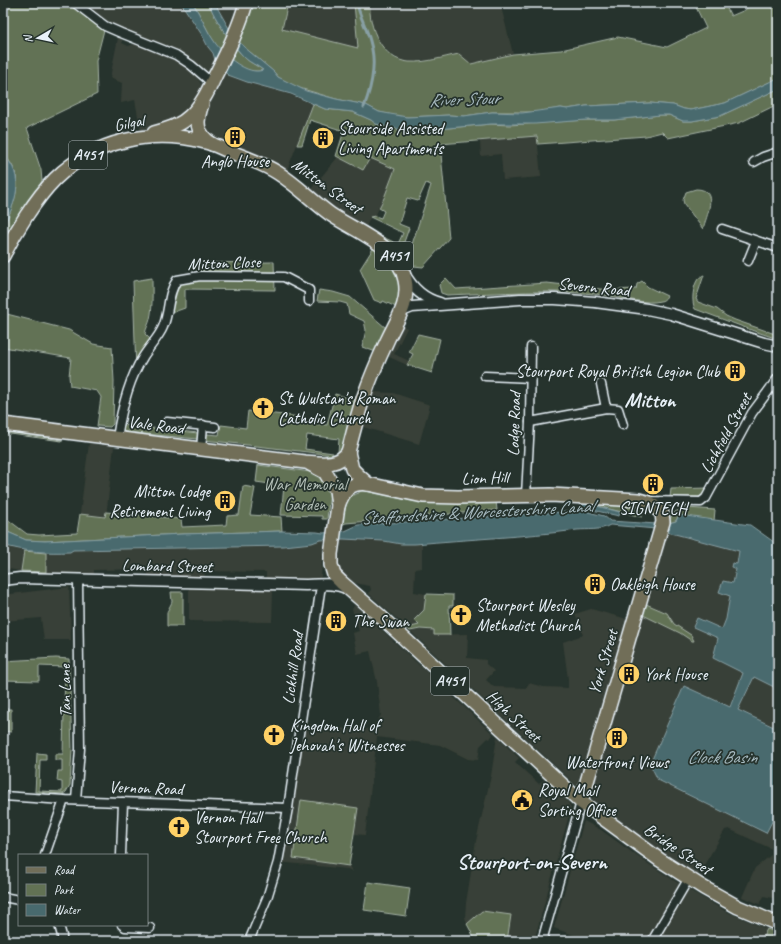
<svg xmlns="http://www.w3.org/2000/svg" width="781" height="944" font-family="Caveat,sans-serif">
	<rect width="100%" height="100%" fill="#26332d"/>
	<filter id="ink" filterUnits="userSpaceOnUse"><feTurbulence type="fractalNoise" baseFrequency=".025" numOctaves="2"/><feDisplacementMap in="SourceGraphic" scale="8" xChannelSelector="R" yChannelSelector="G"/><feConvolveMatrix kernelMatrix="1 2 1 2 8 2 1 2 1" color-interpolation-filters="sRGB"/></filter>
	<g filter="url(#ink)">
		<g fill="#394037">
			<polygon points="75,3 181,3 202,35 208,47 213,53 216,64 211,73 207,74 191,65 121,33"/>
			<polygon points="216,3 241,3 231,32 218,9"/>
			<polygon points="288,3 354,3 359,49 282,29"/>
			<polygon points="370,3 500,3 513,54 471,64 459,54 429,60 410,62 401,60 392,55 378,41 370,17"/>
			<polygon points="118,38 122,39 122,43 128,46 135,44 172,58 193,72 202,85 202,90 192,108 165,126 141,132 135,100 121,103 122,83 110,78"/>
			<polygon points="224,72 235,78 247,82 278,90 313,104 287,170 276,163 211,137 205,129 205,115 208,107"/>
			<polygon points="537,136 541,177 503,180 501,154 481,156 480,141"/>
			<polygon points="338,157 363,170 370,158 395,169 384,198 375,216 370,218 365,229 326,204 310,190"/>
			<polygon points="402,325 407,328 394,354 409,361 407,365 387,356"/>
			<polygon points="371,392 393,393 430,405 419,444 360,426"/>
			<polygon points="89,443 114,446 106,517 80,514"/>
			<polygon points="667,532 739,551 737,564 731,567 736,569 732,583 720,592 730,595 726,619 722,629 697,618 693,627 718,638 713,658 744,673 729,707 684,687 658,780 766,833 778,810 777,899 764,896 760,904 742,897 755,868 776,851 729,829 725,830 694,882 605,820 609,812 589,797"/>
			<polygon points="339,539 384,541 401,544 422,543 422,568 415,569 414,592 426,594 424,610 414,620 420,625 407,628 368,593 371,590 370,586 355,583 344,576 340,572 337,564"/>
			<polygon points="320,540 324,540 321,576 319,580 288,582 287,578 266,578 266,572 206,571 204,576 184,577 148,576 148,569 94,570 94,575 76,575 46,572 46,553 70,552 73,550 165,548 284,546 312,543"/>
			<polygon points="3,545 24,551 21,571 3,568"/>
			<polygon points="69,587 71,640 44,640 41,618 3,621 3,595"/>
			<polygon points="189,588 273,589 272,622 189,621"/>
			<polygon points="355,605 493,734 490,739 488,738 480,746 478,760 468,759 440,745 377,737 365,835 354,834 349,866 353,872 348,869 278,862 301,723 364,731 377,722 381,715 377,682 370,651 357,654 353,633 359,631 352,609"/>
			<polygon points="591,609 627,619 577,786 410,631 420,629 434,630 434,635 468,634 467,658 486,660 486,664 494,671 486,680 494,687 526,688 529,683 543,687 568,688 568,679 563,642 583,635 575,614"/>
			<polygon points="754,677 778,689 778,729 738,710"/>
			<polygon points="497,737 519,758 515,762 519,766 539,784 543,780 568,802 571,808 534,941 507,941 511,915 482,911 467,924 465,917 466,903 476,841 491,776"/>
			<polygon points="584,821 601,830 644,861 681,885 648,941 590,941 554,928"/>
			<polygon points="686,888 725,911 767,929 761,941 655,941"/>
		</g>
		<g fill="#627254" stroke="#a5b2a6">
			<path d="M3 3H75L105 26 96 61 97 94 27 128 41 170 42 181 3 245C3 239 2 231 3 226 5 222 7 218 9 215 18 192 23 173 3 154Z"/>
			<path d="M193 3H209C213 17 234 48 245 58 250 63 258 66 263 70 247 76 225 57 216 45 208 33 201 16 193 3Z"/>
			<path d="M252 3H288L282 29 358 48 354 3H370C368 27 382 60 409 62 426 63 443 57 459 54L471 64 513 54 561 50 618 37 667 47 706 28 694 3H724L731 16 745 10 753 3H778V78L725 103 691 110 684 109 673 105 650 103 586 106 567 109 561 108 536 112H492L464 116 449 115 407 117 397 116 379 112 366 105 336 99 296 87 278 77 274 72 244 47 239 42Z"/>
			<polygon points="778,89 778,104 739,123 668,138 662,132 646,136 538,144 537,136 440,144 449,238 423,267 414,266 409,260 408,257 431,185 426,183 418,201 407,198 399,224 409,228 404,242 399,247 396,248 392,248 365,229 398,244 403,233 370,217 375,216 381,218 384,211 379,208 384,198 395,169 370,158 363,170 338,157 336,156 344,131 310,120 302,145 297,145 313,104 325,109 353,112 371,120 376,124 397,129 427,130 491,124 509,125 587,120 614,120 660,115 669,115 683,121 692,121 720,116"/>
			<path d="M696 189C720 189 706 217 703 229L684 204 683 200 686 192Z"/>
			<path d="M374 247C390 258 400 273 401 292 401 297 398 303 396 307L383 301 382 303 374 300 360 269Z"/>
			<polygon points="274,262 275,290 185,289 185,308 168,314 177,280 199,276 197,263"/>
			<path d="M704 275 696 299 698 302 717 309 726 316 735 320 778 335V339L754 331 695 309C691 301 693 286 698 279 699 278 703 275 704 275Z"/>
			<path d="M152 278C152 291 153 306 150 319 149 324 146 328 145 334L153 342 136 372 133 281Z"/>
			<path d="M446 278 456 289 547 283 609 290 636 289 637 284 642 281 648 287 667 296C665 299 663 301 660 301 649 305 618 297 605 295 553 289 500 293 447 295L441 293 439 285Z"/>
			<polygon points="319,290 333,292 350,297 386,328 376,352 362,347 366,330 364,321 349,314 347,304 340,302 317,301"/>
			<polygon points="3,313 69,330 93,344 112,347 114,381 113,424 110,427 97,426 101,397 97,391 70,386 69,376 71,358 3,347"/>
			<polygon points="418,334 440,339 432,373 407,365 413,354 409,352"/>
			<polygon points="335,394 356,400 343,450 338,453 339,439 307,435 305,449 333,453 333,455 205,440 206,435 207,434 219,435 221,425 246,428 248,411 301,417 304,425 309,423 327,425"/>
			<polygon points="124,425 198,433 199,434 198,439 125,432 123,430"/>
			<polygon points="3,431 62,440 62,441 3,433"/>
			<polygon points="258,465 311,472 320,476 325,487 328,489 330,492 327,519 322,519 322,516 281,515 284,486 256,482"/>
			<polygon points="243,486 255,488 250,515 281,517 282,531 182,534 45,541 26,540 3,530 3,516 27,534 39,535 77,533 80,514 105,517 106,512 181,519 182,527 226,525 227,516 239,515"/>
			<polygon points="707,488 701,496 698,497 670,497 671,489"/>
			<path d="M359 491H366C387 495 407 501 428 503 450 504 473 502 496 501L497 510 346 523 341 525 348 498 351 495H353L359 493Z"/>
			<polygon points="590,501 641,505 642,517 589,504"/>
			<path d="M687 508 715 510 714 521 679 515 676 521 669 523C671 512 677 510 687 508Z"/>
			<polygon points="24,551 46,553 46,572 21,571"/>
			<polygon points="171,592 183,592 183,626 167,626 167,612 172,602"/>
			<polygon points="426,594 453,595 453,606 449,606 450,635 434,635 434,630 420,629 410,631 407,628 419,625 414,620 424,610"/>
			<polygon points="646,604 667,613 674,624 691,635 694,641 692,641 680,633 643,615"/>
			<polygon points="56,658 69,659 72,750 70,785 66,792 63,794 35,792 37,753 46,754 46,760 40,760 39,791 62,792 62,782 57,781 58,771 62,771 62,760 55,760 55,754 63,754 65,667 39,666 39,681 3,680 3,661"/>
			<polygon points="3,709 11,709 11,732 3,731"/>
			<polygon points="301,800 358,808 349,866 293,858"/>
			<polygon points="368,882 410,888 406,916 364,910"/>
			<polygon points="482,911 511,915 507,941 476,941 467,924"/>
			<polygon points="767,929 778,933 778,941 761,941"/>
		</g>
		<g fill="#486a6e" stroke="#88a0a5">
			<path d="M181 3H193C201 16 207 32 216 44 225 56 248 76 263 70 257 65 250 63 245 58 234 47 213 17 209 3H216L218 9 231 32 244 47 274 72 278 77 306 91 336 99 366 105 379 112 407 117 449 115 464 116 492 112 522 113 561 108 567 109 586 106 650 103 673 105 684 109 691 110 725 103 778 78V89L720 116 692 121H683L669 115H660L614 120H587L535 124H491L427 130 397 129 376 124 371 120 353 112 325 109 291 94 247 82 228 75 216 64 213 53 208 47 202 35Z"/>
			<path d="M3 154C26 177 16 202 3 227V191L5 181 3 172Z"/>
			<path d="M581 502 620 512 619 516 588 509V512L604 516 610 521 657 524 669 523 676 521 679 515 750 525 778 545V689L754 677 738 710 778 729V810L766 833 658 780 650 764 684 686 730 707 743 673 713 658 718 638 693 627 697 618 722 629 726 619 730 596 719 592 723 581 733 583 736 569 731 567 732 563 737 564 739 551 656 529 610 525C600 531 588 529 577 530 523 537 469 539 415 544H401L384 541 343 539 320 540 312 543 284 546 73 550 70 552C47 553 26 552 3 545V530L26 540 45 541 182 534 282 531 317 532 323 533 345 531 358 525 579 511Z"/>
		</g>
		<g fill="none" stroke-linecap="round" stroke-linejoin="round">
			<path stroke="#88a0a5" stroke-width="3" d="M357 3C359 16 367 28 370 41 377 63 372 86 364 107"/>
			<g stroke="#e8f1f8" stroke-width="11">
				<g id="minor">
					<polyline points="75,3 105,26 121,33 176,55 191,65 212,83"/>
					<polyline points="525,3 526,4"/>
					<polyline points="754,162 763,157 778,152"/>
					<polyline points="722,229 778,248"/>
					<polyline points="748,261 756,241"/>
					<polyline points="485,376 531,378"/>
					<polyline points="601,384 606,408"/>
					<polyline points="167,422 215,427"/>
					<polyline points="530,422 606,408 618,409 623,425"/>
					<path d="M117 438C121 412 129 379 143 357 149 347 159 337 163 327 170 311 167 294 177 280L200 276 284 277 309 290V301"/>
					<polyline points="201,449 203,425"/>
					<polyline points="526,495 530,422 531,347"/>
					<polyline points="648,501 701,502 706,498 752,413 778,378"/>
					<polyline points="3,796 64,800 288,808"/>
					<polyline points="76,800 80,749 78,580"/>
					<polyline points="45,855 64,800"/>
					<polyline points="121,855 123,802"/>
					<polyline points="3,897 19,900"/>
					<polyline points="59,925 62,936 62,941"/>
					<polyline points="122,925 125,927 150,928"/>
					<polyline points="249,941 267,898 278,862 288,808 320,592 322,585"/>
					<polyline points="542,941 581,802"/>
					<polyline points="652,941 689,878"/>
				</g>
			</g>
			<g stroke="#e8f1f8" stroke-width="13">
				<g id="tertiary">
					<path d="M404 273C412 288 424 299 440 303"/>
					<polyline points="402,311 412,307 520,299 555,299 595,302 647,309 671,314 764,343 778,346"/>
					<path d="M3 580 20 578 306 585C321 585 332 582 346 588"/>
				</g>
			</g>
			<g stroke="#e8f1f8" stroke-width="16">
				<g id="primary">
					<path d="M202 104C196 121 195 133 212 144"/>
					<path d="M154 133C167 129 180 126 190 116 202 105 209 89 216 74 228 51 239 28 246 3"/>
					<path d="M3 256C15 232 36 198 55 179 95 140 152 128 205 142 214 144 223 149 231 152 247 158 264 164 278 173 297 185 312 201 330 214 356 232 399 246 405 280 410 303 396 321 387 341 378 360 370 379 363 399 357 416 353 434 348 452 338 467 320 463 305 462L3 424"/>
					<polyline points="348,452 352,469 359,476 368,484 423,496 458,497 551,495 639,500 650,503 662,513 663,522 581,802"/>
					<polyline points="310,464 325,472 336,490 338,506 331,554 331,565 334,575 341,582 380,616 581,802 660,860 704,888 738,907 778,924"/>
					<path d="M338 506C343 491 351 481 368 484"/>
				</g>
			</g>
			<use href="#minor" stroke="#26332d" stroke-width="8"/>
			<use href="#tertiary" stroke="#26332d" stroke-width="10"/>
			<use href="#primary" stroke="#716e59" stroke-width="13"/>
		</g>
	</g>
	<defs>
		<g id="building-disc" transform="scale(1.15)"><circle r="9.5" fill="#ffd166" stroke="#26332d"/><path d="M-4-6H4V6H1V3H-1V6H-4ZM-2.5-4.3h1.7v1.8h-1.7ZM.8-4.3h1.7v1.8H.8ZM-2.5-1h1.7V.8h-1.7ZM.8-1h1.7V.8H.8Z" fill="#111"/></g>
		<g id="church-disc" transform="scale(1.15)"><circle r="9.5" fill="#ffd166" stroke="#26332d"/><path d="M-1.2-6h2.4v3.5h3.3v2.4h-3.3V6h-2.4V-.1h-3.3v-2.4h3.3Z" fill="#111"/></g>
		<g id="civic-disc" transform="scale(1.15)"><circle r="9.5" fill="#ffd166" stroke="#26332d"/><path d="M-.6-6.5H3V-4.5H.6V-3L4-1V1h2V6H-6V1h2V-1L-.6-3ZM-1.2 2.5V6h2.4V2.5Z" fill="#111"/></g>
	</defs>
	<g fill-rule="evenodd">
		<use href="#building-disc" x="235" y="137"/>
		<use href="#building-disc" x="323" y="138"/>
		<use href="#building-disc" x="735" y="371"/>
		<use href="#church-disc" x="263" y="408"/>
		<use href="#building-disc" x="653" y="484"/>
		<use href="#building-disc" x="225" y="501"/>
		<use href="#building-disc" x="595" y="584"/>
		<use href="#church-disc" x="461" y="615"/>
		<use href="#building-disc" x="336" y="621"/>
		<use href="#building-disc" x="629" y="674"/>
		<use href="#church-disc" x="274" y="735"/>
		<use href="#building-disc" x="617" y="738"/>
		<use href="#civic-disc" x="522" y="800"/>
		<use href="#church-disc" x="179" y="827"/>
	</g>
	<g text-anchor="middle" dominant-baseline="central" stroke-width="3.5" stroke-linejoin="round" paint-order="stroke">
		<g fill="#26332d" stroke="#aeb8bb" stroke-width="1">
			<rect x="69" y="141" width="38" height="28" rx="3"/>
			<rect x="375" y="242" width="38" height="28" rx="3"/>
			<rect x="431" y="667" width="38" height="28" rx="3"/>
		</g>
		<g font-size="16" font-weight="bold" fill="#e8f1f8">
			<text x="88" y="155">A451</text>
			<text x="394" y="256">A451</text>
			<text x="450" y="681">A451</text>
		</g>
		<g font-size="17" fill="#e8f1f8" stroke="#26332d">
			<text transform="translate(129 123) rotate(-11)">Gilgal</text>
			<text transform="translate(327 186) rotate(36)">Mitton Street</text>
			<text transform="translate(224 263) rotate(-2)">Mitton Close</text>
			<text transform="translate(594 287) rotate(6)">Severn Road</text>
			<text transform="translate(514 424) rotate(-88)">Lodge Road</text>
			<text transform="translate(156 425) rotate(7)">Vale Road</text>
			<text transform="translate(726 433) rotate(-61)">Lichfield Street</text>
			<text transform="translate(485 478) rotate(-2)">Lion Hill</text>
			<text transform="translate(167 566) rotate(1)">Lombard Street</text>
			<text transform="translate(603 662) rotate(-73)">York Street</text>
			<text transform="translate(293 668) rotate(-82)">Lickhill Road</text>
			<text transform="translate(65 691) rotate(-91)">Tan Lane</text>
			<text transform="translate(514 716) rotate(43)">High Street</text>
			<text transform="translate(146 788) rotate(2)">Vernon Road</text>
			<text transform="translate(678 849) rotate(34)">Bridge Street</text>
		</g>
		<g font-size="17" fill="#e8f1f8" stroke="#26332d" text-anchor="start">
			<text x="338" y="128">Stourside Assisted<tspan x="338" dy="20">Living Apartments</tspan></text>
			<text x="235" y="161" text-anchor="middle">Anglo House</text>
			<text x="720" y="371" text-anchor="end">Stourport Royal British Legion Club</text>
			<text x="278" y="398">St Wulstan's Roman<tspan x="278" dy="20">Catholic Church</tspan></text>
			<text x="210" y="491" text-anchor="end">Mitton Lodge<tspan x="210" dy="20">Retirement Living</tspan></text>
			<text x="653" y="508" text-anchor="middle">SIGNTECH</text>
			<text x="610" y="584">Oakleigh House</text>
			<text x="476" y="605">Stourport Wesley<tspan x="476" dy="20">Methodist Church</tspan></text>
			<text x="352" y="621">The Swan</text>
			<text x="644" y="674">York House</text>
			<text x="290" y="725">Kingdom Hall of<tspan x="290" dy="20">Jehovah's Witnesses</tspan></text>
			<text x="617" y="762" text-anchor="middle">Waterfront Views</text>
			<text x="538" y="790">Royal Mail<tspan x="538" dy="20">Sorting Office</tspan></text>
			<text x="194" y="817">Vernon Hall<tspan x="194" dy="20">Stourport Free Church</tspan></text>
		</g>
		<g font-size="17" fill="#b2beb6" stroke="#26332d">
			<text x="305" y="484">War Memorial<tspan x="305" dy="20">Garden</tspan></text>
		</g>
		<g font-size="18" font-style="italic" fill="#a8bbc1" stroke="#26332d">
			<text transform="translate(464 99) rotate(-2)">River Stour</text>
			<text transform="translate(477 512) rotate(-3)">Staffordshire &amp; Worcestershire Canal</text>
			<text x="722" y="757">Clock Basin</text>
		</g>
		<g font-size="21" font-weight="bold" fill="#e8f1f8" stroke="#26332d">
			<text x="650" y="400">Mitton</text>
			<text x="532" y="862">Stourport-on-Severn</text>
		</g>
	</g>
	<rect width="781" height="944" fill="none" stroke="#26332d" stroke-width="16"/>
	<rect x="8" y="8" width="765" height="928" fill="none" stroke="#e8f1f8" stroke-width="1.5" filter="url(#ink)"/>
	<rect x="18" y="854" width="130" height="72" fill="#26332d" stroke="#747f7e"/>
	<rect x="26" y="867" width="20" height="6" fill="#716e59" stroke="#747f7e"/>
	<text x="54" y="874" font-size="12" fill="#e8f1f8">Road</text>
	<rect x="26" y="884" width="20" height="12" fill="#627254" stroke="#747f7e"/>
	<text x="54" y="894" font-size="12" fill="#e8f1f8">Park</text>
	<rect x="26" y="904" width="20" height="12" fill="#486a6e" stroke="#747f7e"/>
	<text x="54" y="914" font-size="12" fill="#e8f1f8">Water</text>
	<g transform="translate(38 38) rotate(261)" stroke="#26332d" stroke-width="3" paint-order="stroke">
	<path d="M0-3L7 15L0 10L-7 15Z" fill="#e8f1f8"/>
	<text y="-6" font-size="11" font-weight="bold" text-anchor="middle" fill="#e8f1f8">N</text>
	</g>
</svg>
